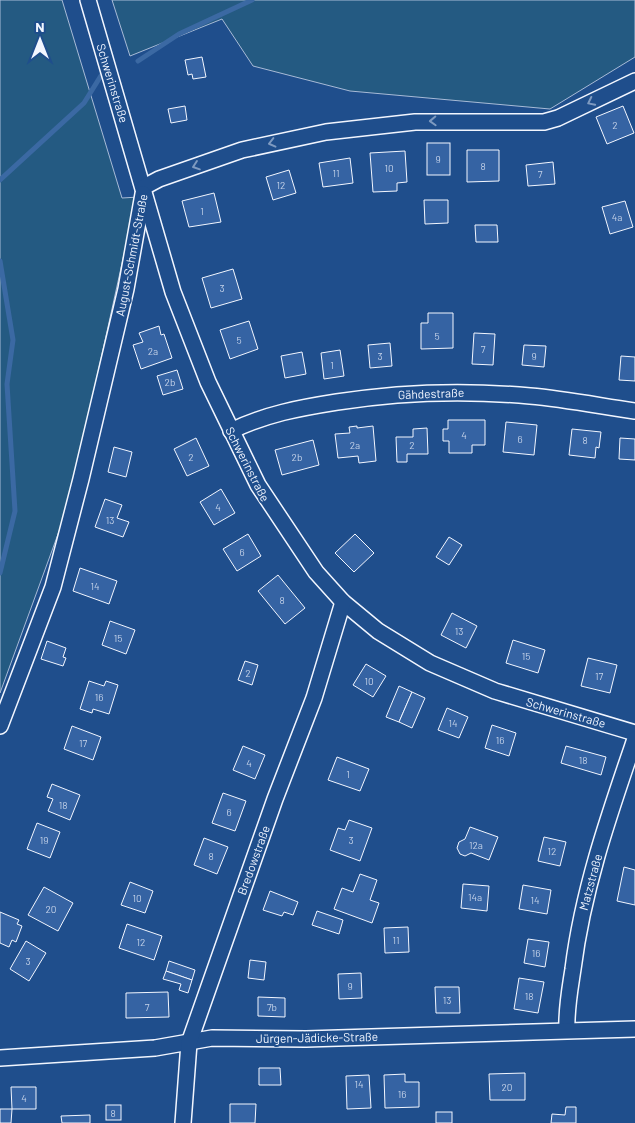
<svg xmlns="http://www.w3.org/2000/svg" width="635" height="1123" font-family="Barlow,sans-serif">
	<rect width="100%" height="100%" fill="#1f4e8c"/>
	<g fill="#245a82" stroke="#a8bbd7">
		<polygon points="0,0 62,0 122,198 139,197 132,218 69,504 0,693"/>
		<polygon points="112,0 635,0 635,57 550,109 350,91 253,66 222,19 130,56"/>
	</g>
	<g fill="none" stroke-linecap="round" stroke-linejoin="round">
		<g stroke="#3b69a3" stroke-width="5">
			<polyline points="138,61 179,34 252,0"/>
			<polyline points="0,180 84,103 102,74"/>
			<polyline points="0,261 13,340 7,384 15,511 0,573"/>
		</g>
	</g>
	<g fill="#3563a3" stroke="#f2f6ff">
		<polygon points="202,57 206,77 193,79 192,74 188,75 185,60"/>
		<polygon points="185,106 187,120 171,123 168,109"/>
		<polygon points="623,106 634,133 607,144 596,117"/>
		<rect x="427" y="143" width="23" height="32"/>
		<polygon points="467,150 499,150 499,181 467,182"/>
		<polygon points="405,151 407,182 397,183 397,191 373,192 370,153"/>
		<polygon points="350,158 353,183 323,187 319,163"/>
		<polygon points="553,162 555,184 528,186 526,165"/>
		<polygon points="289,170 296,193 273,200 266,177"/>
		<polygon points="214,193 221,222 189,227 182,201"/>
		<polygon points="424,200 448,200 448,223 425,224"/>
		<polygon points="625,201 633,227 610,234 602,207"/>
		<polygon points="475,225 497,225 498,242 476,242"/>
		<polygon points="233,269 242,299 211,308 202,278"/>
		<polygon points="428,313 453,313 453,348 421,349 421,323 428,323"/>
		<polygon points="249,321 258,349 230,359 220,330"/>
		<polygon points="159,326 161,335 164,334 172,358 141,369 133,345 143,342 139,333"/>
		<polygon points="474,333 495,334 493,365 472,364"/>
		<polygon points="390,343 392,366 370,368 368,345"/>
		<polygon points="524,345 546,346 544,367 522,365"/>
		<polygon points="340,350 344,376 324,379 321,353"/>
		<polygon points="302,352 306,374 285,378 281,356"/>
		<polygon points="621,356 635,357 635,381 619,380"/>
		<polygon points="177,370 183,389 163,395 157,376"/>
		<polygon points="448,420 485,420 485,445 472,445 472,453 449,453 449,441 443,441 443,429 448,429"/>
		<polygon points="506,422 537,425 534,455 503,452"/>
		<polygon points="357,426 357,428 373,426 376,461 359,463 358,456 338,458 335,434 350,433 349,427"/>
		<polygon points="427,428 428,454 407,454 407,462 397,462 396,437 413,437 413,429"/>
		<polygon points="572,429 601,432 599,448 596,447 595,458 569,455"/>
		<polygon points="196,438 209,466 187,476 174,449"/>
		<polygon points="620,438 635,439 635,460 619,459"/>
		<polygon points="313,440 319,465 282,475 275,450"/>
		<polygon points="114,447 132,452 126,477 108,472"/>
		<polygon points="221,489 235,513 214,525 200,502"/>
		<polygon points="105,499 122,505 117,518 129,522 123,537 95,527"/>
		<polygon points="248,534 261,556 237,571 223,549"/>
		<polygon points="355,534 374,553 354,572 335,553"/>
		<polygon points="449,537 462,545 449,565 436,557"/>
		<polygon points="80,568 117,581 109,604 73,591"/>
		<polygon points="278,575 305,608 285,624 258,591"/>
		<polygon points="452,613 477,626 466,648 441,635"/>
		<polygon points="110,621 135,630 126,654 102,645"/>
		<polygon points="513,640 545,650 538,673 506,663"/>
		<polygon points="47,641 66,648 63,657 66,658 63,666 41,659"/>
		<polygon points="588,658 617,665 610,693 581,686"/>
		<polygon points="245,661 258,665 252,685 238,680"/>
		<polygon points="366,664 386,676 373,697 353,685"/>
		<polygon points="89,681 104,686 106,681 118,685 109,714 93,709 92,713 80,709"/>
		<polygon points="399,686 412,692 399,722 386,717"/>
		<polygon points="412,692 425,698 412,728 399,722"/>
		<polygon points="447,708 468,717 459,738 438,730"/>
		<polygon points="492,725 516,733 509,756 485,748"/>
		<polygon points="72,726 101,737 93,760 64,749"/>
		<polygon points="243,746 265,755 255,779 233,770"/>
		<polygon points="566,746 606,757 601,775 561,763"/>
		<polygon points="337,757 369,769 360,791 328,780"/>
		<polygon points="52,784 80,795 70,820 48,811 53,799 47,797"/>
		<polygon points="223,793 246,801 235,831 212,823"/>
		<polygon points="349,820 372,828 360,861 330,850 338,828 345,830"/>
		<polygon points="37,823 60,832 50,858 27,849"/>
		<polygon points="470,827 498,837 489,860 471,853 465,856 460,854 457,848 459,842 465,839"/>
		<polygon points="544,837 566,842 560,866 538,861"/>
		<polygon points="204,838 228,847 217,874 194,865"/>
		<polygon points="624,867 635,870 635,905 617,901"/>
		<polygon points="360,874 377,880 370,900 379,903 372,923 334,909 342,888 353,892"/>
		<polygon points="130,882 153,891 145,913 121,905"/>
		<polygon points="463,884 489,886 487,911 461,908"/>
		<polygon points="523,885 551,890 547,914 519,909"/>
		<polygon points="44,887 73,903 58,931 28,915"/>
		<polygon points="270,891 298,902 293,915 284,912 282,916 263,910"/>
		<polygon points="317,911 343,920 339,934 312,925"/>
		<polygon points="0,912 19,920 17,924 22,926 16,942 12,940 9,947 0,943"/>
		<polygon points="127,924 162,936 154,960 119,948"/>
		<polygon points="408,927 409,952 385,953 384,928"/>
		<polygon points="528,939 549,942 545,967 524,963"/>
		<polygon points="26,941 46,953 29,981 10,969"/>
		<polygon points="250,960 266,962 264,980 248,978"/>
		<polygon points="169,961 195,970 192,980 166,971"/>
		<polygon points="166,971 192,980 188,993 179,990 181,984 163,979"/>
		<polygon points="361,973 362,998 339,999 338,974"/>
		<polygon points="519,978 544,982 538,1013 514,1009"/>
		<polygon points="435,987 459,987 460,1013 436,1013"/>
		<polygon points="168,992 169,1017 126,1018 126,993"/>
		<polygon points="258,997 285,998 285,1017 258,1016"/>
		<polygon points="259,1068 280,1068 281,1085 259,1085"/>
		<polygon points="525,1073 525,1100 490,1100 489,1074"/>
		<polygon points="405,1074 405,1082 419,1082 419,1107 385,1108 384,1075"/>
		<polygon points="369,1075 371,1108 347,1109 346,1076"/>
		<polygon points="11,1087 36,1087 36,1109 12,1109"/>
		<polygon points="230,1104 256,1104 255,1123 230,1123"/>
		<rect x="106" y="1105" width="15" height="15"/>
		<polygon points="566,1107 576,1107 576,1123 551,1123 552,1114 565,1115"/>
		<polygon points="0,1109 12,1109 11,1123 0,1123"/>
		<rect x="436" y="1112" width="16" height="11"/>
		<polygon points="90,1115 90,1123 62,1123 61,1116"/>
	</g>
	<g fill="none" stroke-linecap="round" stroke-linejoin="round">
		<g stroke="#f2f6ff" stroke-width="18">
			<g id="street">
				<polyline points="88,0 173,292 208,382 258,485 316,572 343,602 378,631 430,663 495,691 635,733"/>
				<polyline points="144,187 159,179 242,150 326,132 415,122 544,122 558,118 635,81"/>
				<path d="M231 431C266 414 299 408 337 402 401 392 465 390 530 396 565 399 600 406 635 411"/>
				<polyline points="0,726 53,587 81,479 126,289 143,194"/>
				<path d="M567 1030C566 1009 570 989 573 969 583 889 609 815 635 739"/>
				<polyline points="0,1058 155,1048 212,1038 306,1039 635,1029"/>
				<polyline points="183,1123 189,1043 275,799 314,698 343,602"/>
			</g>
		</g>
		<use href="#street" stroke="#1f4e8c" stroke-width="15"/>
	</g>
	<defs><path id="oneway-chevron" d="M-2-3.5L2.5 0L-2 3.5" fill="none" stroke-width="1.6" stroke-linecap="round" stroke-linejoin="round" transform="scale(1.25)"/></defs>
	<g stroke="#7e9ac0">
		<use href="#oneway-chevron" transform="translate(591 102) rotate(154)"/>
		<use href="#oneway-chevron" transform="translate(433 121) rotate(178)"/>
		<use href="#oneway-chevron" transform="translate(272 143) rotate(166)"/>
		<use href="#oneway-chevron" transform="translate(196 166) rotate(161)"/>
	</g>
	<g text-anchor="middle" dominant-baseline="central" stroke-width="4" stroke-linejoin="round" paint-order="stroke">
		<g font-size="10" fill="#c3d1e8">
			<text x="615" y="125">2</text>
			<text x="438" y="159">9</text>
			<text x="483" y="166">8</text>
			<text x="389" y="168">10</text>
			<text x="336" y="173">11</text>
			<text x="540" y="174">7</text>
			<text x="281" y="185">12</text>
			<text x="202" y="211">1</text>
			<text x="617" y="217">4a</text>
			<text x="222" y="288">3</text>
			<text x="437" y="336">5</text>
			<text x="239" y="340">5</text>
			<text x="483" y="349">7</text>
			<text x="153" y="351">2a</text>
			<text x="380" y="356">3</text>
			<text x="534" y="356">9</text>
			<text x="332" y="365">1</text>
			<text x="170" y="382">2b</text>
			<text x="464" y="435">4</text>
			<text x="520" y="439">6</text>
			<text x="585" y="440">8</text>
			<text x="355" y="445">2a</text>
			<text x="412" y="445">2</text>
			<text x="191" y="457">2</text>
			<text x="297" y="457">2b</text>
			<text x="218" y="507">4</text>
			<text x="110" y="520">13</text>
			<text x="242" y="552">6</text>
			<text x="95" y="586">14</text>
			<text x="282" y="600">8</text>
			<text x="459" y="631">13</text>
			<text x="118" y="638">15</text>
			<text x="526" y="656">15</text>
			<text x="248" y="673">2</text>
			<text x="599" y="676">17</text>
			<text x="369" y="681">10</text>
			<text x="99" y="697">16</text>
			<text x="453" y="723">14</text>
			<text x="500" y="740">16</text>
			<text x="83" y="743">17</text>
			<text x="583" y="760">18</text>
			<text x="249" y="763">4</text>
			<text x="348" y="774">1</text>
			<text x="63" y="805">18</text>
			<text x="229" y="812">6</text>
			<text x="44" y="840">19</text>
			<text x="351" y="840">3</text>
			<text x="476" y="845">12a</text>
			<text x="552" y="851">12</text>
			<text x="211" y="856">8</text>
			<text x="475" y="897">14a</text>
			<text x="137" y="898">10</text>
			<text x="535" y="900">14</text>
			<text x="51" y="909">20</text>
			<text x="396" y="940">11</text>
			<text x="141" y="942">12</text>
			<text x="536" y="953">16</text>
			<text x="28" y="961">3</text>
			<text x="350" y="986">9</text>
			<text x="529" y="996">18</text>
			<text x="447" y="1000">13</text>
			<text x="147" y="1007">7</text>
			<text x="272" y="1007">7b</text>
			<text x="359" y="1084">14</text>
			<text x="507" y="1087">20</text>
			<text x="402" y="1094">16</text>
			<text x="24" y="1098">4</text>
			<text x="113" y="1113">8</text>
		</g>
		<g font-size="12" fill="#f2f6ff" stroke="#1f4e8c">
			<text transform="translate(113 83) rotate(73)">Schwerinstraße</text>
			<text transform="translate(131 255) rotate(-79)">August-Schmidt-Straße</text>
			<text transform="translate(431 393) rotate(-2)">Gähdestraße</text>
			<text transform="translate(248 464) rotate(63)">Schwerinstraße</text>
			<text transform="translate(566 712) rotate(16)">Schwerinstraße</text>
			<text transform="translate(253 860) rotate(-70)">Bredowstraße</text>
			<text transform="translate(590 882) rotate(-75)">Matzstraße</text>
			<text transform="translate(317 1037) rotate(-1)">Jürgen-Jädicke-Straße</text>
		</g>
	</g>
	<g transform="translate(40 40)" stroke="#1f4e8c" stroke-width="4" paint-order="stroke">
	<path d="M0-4L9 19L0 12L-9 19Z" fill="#f2f6ff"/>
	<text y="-8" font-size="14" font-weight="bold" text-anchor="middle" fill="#f2f6ff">N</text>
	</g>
</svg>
